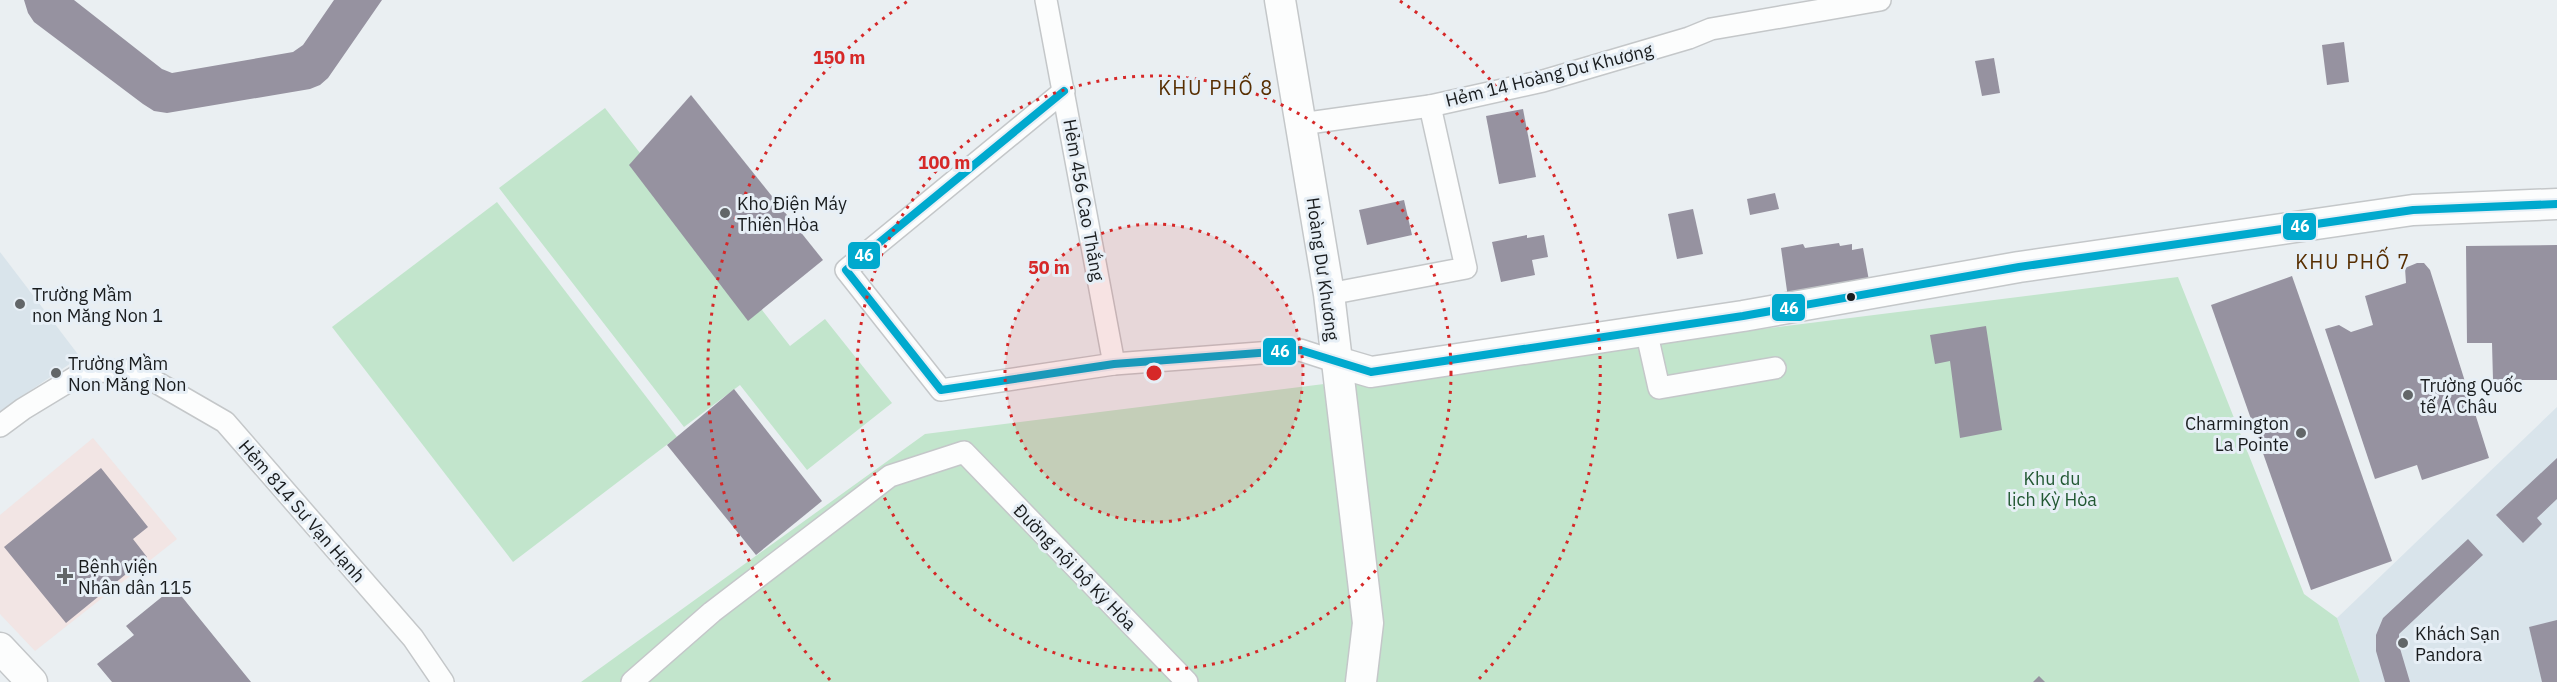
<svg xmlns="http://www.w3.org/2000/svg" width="2557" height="682" font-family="'IBM Plex Sans',sans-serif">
	<rect width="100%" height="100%" fill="#eaeff2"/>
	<g fill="#d9e4eb">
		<polygon points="0,252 80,357 0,411"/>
		<polygon points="2557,407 2557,682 2360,682 2337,618"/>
	</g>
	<polygon fill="#f2e5e4" points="93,438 177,539 35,651 0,614 0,515"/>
	<g fill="#c2e5cc">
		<polygon points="605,108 790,346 825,319 892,403 807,470 740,385 684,427 499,188"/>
		<polygon points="497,202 677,437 513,562 332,327"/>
		<polygon points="2178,277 2304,594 2337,618 2360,682 581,682 925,434"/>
	</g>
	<g fill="#9692a0">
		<polygon points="24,0 74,0 162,69 172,73 293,52 303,45 334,0 382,0 328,78 320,85 310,89 167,113 154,111 143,104 34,22 28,13"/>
		<polygon points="2344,42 2349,82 2327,85 2322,45"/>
		<polygon points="1994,58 2000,93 1982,96 1975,61"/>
		<polygon points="691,95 823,260 748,321 629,165"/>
		<polygon points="1523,109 1536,177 1499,184 1486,116"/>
		<polygon points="1775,193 1779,209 1750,215 1747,199"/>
		<polygon points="1404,200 1412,235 1367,245 1359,210"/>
		<polygon points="1693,209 1703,254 1677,259 1668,214"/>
		<polygon points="1527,235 1527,238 1544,235 1548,257 1532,260 1535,275 1501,282 1492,242"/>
		<polygon points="1839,243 1840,246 1852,244 1852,250 1863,248 1870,286 1788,298 1781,248 1803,244 1805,248"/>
		<polygon points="2557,245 2557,380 2493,380 2492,343 2467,343 2466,246"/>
		<polygon points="2417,263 2424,263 2430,270 2489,458 2422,480 2417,465 2375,479 2325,329 2339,325 2351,332 2373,325 2365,296 2406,283 2405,268"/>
		<polygon points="2292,276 2392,561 2311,590 2211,305"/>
		<polygon points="1986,326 2002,430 1960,438 1950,361 1935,364 1930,335"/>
		<polygon points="734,389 822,501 756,555 667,445"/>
		<polygon points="2557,458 2557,499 2537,518 2542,524 2523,543 2496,515"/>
		<polygon points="101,468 148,527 133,539 147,557 66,623 4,547"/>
		<polygon points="2468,539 2483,555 2399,634 2399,645 2410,682 2385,682 2376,651 2376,635 2383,618"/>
		<polygon points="174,587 251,682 112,682 97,664 134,635 126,626"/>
		<polygon points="2557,620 2557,682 2542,682 2529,627"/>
		<polygon points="2039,676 2045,682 2033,682"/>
	</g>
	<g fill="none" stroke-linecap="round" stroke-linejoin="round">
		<g stroke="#c4c7c9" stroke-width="24">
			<g id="street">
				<polyline points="1046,0 1114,364"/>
				<polyline points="1064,91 846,270 941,390 1114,364 1300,350 1337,362"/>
				<polyline points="1301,124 1430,106 1543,81 1689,38 1711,29 1880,0"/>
				<polyline points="1329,294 1466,268 1430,106"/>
				<polyline points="1646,330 1659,388 1775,368"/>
				<polyline points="0,426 23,409 84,372 135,370 225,422 413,638 443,682"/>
				<polyline points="632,682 712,612 890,476 964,452 1187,682"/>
			</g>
		</g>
		<g stroke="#c4c7c9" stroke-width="33">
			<g id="secondary">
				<polyline points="1280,0 1329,294 1368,623 1361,682"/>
				<polyline points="1337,362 1371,372 1743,316 2019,267 2413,210 2557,204"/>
				<polyline points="0,648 32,682"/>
			</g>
		</g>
		<use href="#street" stroke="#fcfdfd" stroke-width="21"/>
		<use href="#secondary" stroke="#fcfdfd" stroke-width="30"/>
		<g stroke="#e7eff6" stroke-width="12">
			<polyline id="bus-1" points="1064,91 846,270 941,390 1114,364 1300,350 1371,372 1743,316 2019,267 2413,210 2557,204"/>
		</g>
		<use href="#bus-1" stroke="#00a9ce" stroke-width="8"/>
	</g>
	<circle cx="1154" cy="373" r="149" fill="#d62828" fill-opacity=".12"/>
	<g fill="none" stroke="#d62828" stroke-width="3" stroke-dasharray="3 6">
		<circle cx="1154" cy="373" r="149"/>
		<circle cx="1154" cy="373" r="297"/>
		<path d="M830 680A446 446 0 0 1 908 1M1400 1A446 446 0 0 1 1478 680"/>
	</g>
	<g fill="#626668" stroke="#e7eff6" stroke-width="2">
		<circle cx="725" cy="213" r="6"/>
		<circle cx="20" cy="304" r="6"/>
		<circle cx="56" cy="373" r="6"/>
		<circle cx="2408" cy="395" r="6"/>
		<circle cx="2301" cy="433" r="6"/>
		<path d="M62 567h6v6h6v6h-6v6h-6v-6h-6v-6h6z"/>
		<circle cx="2403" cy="643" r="6"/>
	</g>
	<circle fill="#191c1e" stroke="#e7eff6" stroke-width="2" cx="1851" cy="297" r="5"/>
	<g text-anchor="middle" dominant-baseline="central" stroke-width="6" stroke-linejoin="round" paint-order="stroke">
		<g font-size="18" fill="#191c1e" stroke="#e7eff6">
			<text transform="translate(1549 75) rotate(-14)">Hẻm 14 Hoàng Dư Khương</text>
			<text transform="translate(1084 200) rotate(80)">Hẻm 456 Cao Thắng</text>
			<text transform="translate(1323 269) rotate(82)">Hoàng Dư Khương</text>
			<text transform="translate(302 511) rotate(49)">Hẻm 814 Sư Vạn Hạnh</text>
			<text transform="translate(1075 567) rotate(46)">Đường nội bộ Kỳ Hòa</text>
		</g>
		<g font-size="18" fill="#191c1e" stroke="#e7eff6" text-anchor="start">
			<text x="737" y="203">Kho Điện Máy<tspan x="737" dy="21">Thiên Hòa</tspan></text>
			<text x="32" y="294">Trường Mầm<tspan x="32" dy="21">non Măng Non 1</tspan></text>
			<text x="68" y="363">Trường Mầm<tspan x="68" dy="21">Non Măng Non</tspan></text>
			<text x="2420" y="385">Trường Quốc<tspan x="2420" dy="21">tế Á Châu</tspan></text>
			<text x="2289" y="423" text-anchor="end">Charmington<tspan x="2289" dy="21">La Pointe</tspan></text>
			<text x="78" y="566">Bệnh viện<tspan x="78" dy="21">Nhân dân 115</tspan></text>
			<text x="2415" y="633">Khách Sạn<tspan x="2415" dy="21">Pandora</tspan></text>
		</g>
		<g font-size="18" fill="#215832" stroke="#e7eff6">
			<text x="2052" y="478">Khu du<tspan x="2052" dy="21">lịch Kỳ Hòa</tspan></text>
		</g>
		<g font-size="20" letter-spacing="1.5" fill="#582f02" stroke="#e7eff6">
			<text x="1216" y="87">KHU PHỐ 8</text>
			<text x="2353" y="261">KHU PHỐ 7</text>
		</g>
	</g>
	<circle cx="1154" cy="373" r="9" fill="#d62828" stroke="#e7eff6" stroke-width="3"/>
	<g font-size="18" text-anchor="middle" font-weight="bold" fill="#d62828" stroke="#e7eff6" stroke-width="6" stroke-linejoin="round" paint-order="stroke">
		<text x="839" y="64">150 m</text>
		<text x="944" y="169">100 m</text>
		<text x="1049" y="274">50 m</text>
	</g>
	<g stroke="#e7eff6" stroke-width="2">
		<rect x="2282" y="212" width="35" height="29" rx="6" fill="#00a9ce"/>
		<rect x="847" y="241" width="34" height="29" rx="6" fill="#00a9ce"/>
		<rect x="1771" y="293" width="35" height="29" rx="6" fill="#00a9ce"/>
		<rect x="1262" y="337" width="35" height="29" rx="6" fill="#00a9ce"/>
	</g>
	<g font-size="16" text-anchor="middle" font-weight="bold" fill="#fff">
		<text x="2300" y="232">46</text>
		<text x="864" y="261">46</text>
		<text x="1789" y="314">46</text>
		<text x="1280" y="357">46</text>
	</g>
</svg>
